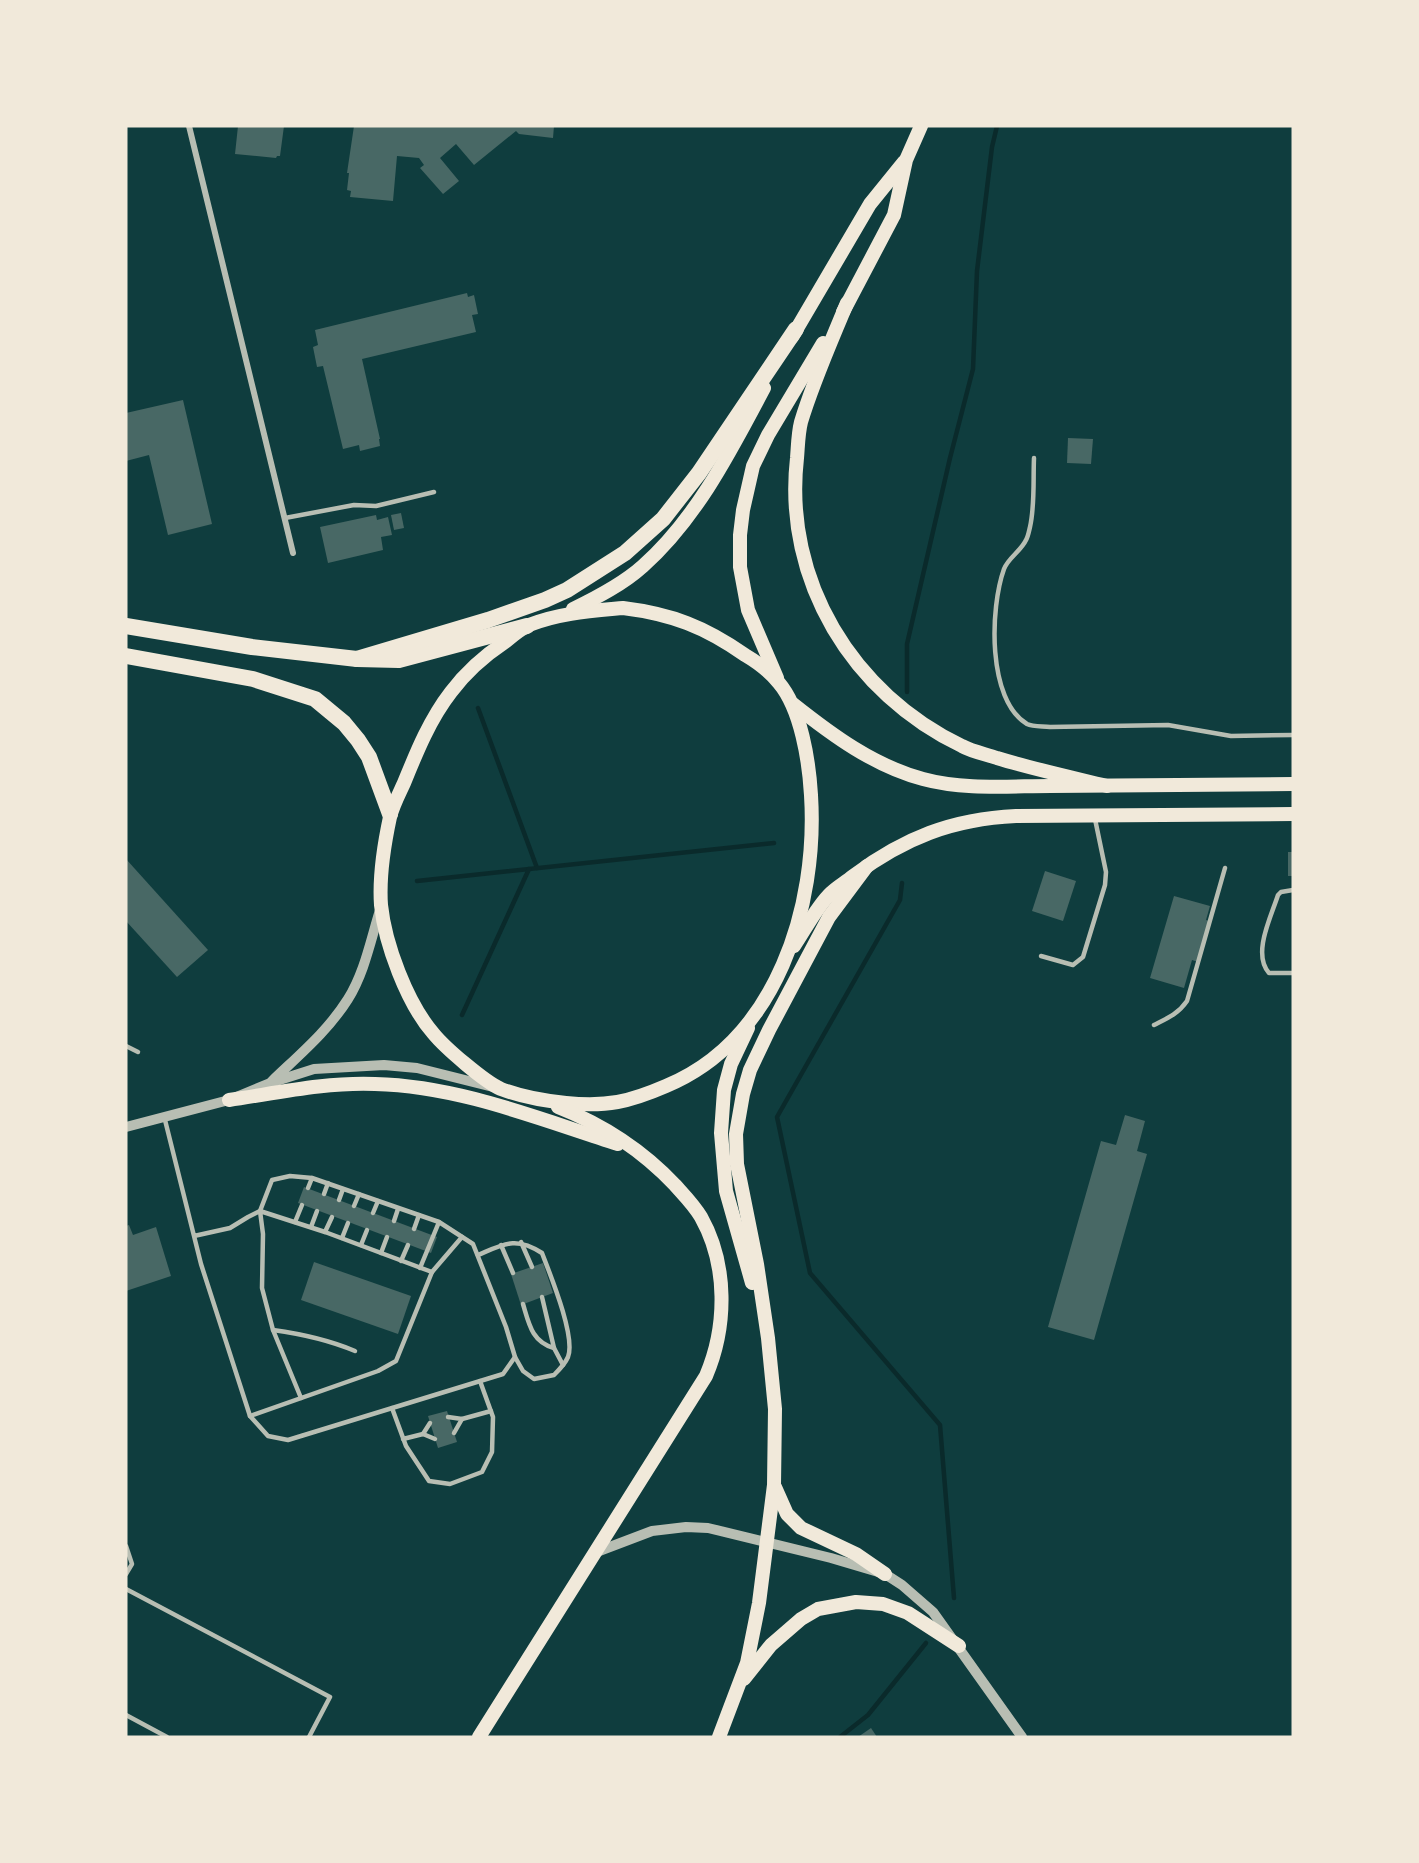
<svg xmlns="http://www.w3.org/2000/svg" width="1419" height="1863" font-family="Manrope,sans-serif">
	<rect width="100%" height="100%" fill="#0f3d3e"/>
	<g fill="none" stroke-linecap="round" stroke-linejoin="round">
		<g stroke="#0a2a2b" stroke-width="4.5">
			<polyline points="907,692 907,644 950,458 973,369 977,271 992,147 997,126"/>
			<polyline points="478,708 537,868"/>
			<polyline points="417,881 774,843"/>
			<polyline points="902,883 900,900 777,1117 810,1273 940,1425 954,1598"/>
			<polyline points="462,1015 529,869"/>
			<polyline points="840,1737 868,1715 926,1643"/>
		</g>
	</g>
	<g fill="#486865">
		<polygon points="238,126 284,126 280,156 277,156 276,158 235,154"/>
		<polygon points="354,126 554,126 553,138 519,134 516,131 474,165 456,144 440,158 459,181 443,194 420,168 424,165 419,158 397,156 393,201 350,197 351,191 347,190 349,173 347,173"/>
		<polygon points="467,293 468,297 474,295 478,314 472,315 476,332 362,359 380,439 379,439 380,446 360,451 359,445 343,449 323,366 317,367 313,347 318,345 315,330"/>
		<polygon points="183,400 212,524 168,535 149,455 126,461 126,413"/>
		<polygon points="1068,438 1093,439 1091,464 1067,463"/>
		<polygon points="401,513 404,528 394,530 391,515"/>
		<polygon points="376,515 377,520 388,517 392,535 381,537 383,550 328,563 320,527"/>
		<rect x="1288" y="852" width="5" height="24"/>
		<polygon points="126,859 208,950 177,977 126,921"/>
		<polygon points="1045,871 1076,881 1063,921 1032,911"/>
		<polygon points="1174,896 1210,906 1206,920 1209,921 1198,962 1192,960 1184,988 1150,978"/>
		<polygon points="1125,1115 1145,1121 1137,1151 1147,1154 1094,1340 1048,1327 1101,1141 1116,1145"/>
		<polygon points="304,1187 437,1237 431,1253 298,1203"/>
		<polygon points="129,1225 133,1235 156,1227 171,1276 126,1291 126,1226"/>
		<polygon points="314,1262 411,1296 398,1334 301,1300"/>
		<polygon points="543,1263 553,1293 521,1305 511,1274"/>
		<polygon points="447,1411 457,1442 438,1448 428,1416"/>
		<polygon points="871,1728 877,1737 858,1737"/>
	</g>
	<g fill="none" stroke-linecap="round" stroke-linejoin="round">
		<g stroke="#b8beb3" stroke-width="4.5">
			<path d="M1034 458C1033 480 1035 505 1030 527 1029 531 1028 537 1026 540 1021 551 1008 558 1004 569 990 608 987 700 1027 724 1033 727 1043 726 1050 727L1168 725 1231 736 1293 735"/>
			<polyline points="285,518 354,505 376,506 434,492"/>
			<path d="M1293 890 1281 892 1278 895C1271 917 1252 954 1269 973H1293"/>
			<polyline points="1041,956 1073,965 1083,957 1105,885 1106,872 1095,819"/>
			<path d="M1154 1025C1168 1018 1178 1014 1187 1001L1225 868"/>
			<polyline points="126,1046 138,1052"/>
			<polyline points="164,1116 201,1264 250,1416 268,1436 288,1440 503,1374 515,1357 506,1327 473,1244 439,1222 312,1178 290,1176 272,1180 260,1211 248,1217 230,1228 194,1236"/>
			<polyline points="308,1188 312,1178"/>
			<polyline points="324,1194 328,1183"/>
			<polyline points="339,1200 343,1189"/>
			<polyline points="354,1206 359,1194"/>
			<polyline points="373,1213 378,1201"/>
			<polyline points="394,1221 398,1209"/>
			<polyline points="295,1222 302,1205"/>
			<polyline points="311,1227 317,1211"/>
			<polyline points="414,1229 419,1215"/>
			<polyline points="325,1232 332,1217"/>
			<polyline points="342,1238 348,1223"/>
			<polyline points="521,1242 532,1267"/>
			<polyline points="361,1245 367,1230"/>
			<polyline points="501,1245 513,1273"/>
			<polyline points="381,1253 387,1237"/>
			<path d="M478 1255C504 1244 516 1236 542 1253 550 1274 576 1337 568 1357 565 1364 559 1370 554 1375L534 1379 523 1371 515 1357"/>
			<polyline points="401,1261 408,1245"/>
			<polyline points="420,1268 439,1222"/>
			<polyline points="542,1297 554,1348 563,1365"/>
			<path d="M523 1304C529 1324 532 1342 554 1348"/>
			<path d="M273 1330C302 1334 329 1340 355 1351"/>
			<polyline points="301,1398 273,1330 262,1288 263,1234 260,1211 325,1232 432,1272"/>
			<polyline points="392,1408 406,1446 429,1481 450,1484 482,1472 492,1452 493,1417 480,1381"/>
			<polyline points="250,1416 378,1371 396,1361 432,1272 462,1237"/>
			<polyline points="448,1417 462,1419 454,1433"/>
			<polyline points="462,1419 491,1411"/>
			<polyline points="423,1434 430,1423"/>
			<polyline points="403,1439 423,1434 435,1439"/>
			<polyline points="126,1546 132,1564 126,1574"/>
			<polyline points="126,1589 330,1697 309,1737"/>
			<polyline points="126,1715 167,1737"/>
		</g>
		<polyline stroke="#b8beb3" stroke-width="6" points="189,126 293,553"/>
		<g stroke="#b8beb3" stroke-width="10">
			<path d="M272 1081C299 1055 328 1031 348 999 365 972 371 938 381 907"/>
			<polyline points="126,1127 229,1100 270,1083 314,1069 384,1065 417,1068 493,1087"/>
			<polyline points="594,1553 652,1531 686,1527 708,1528 831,1558 885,1574 902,1585 933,1612 1022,1737"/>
		</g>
		<g stroke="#f1e9da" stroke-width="14">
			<path d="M847 303C831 342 813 382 801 422 798 434 798 447 797 458 783 581 853 694 962 746 973 752 986 754 997 758 1033 769 1070 777 1107 786"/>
			<polyline points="843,312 894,215 906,160 921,126"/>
			<polyline points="792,337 870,204 904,162"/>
			<path d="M623 608C672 614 705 627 745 655 757 662 770 672 779 683 801 709 809 761 811 795 818 906 777 1040 666 1086 629 1102 607 1107 566 1103 545 1101 522 1097 501 1089 485 1082 445 1048 433 1033 407 1003 385 944 381 905 379 877 384 845 390 817 393 805 399 794 404 783 417 751 430 719 451 692 466 672 484 656 505 642 512 636 520 629 529 625 559 613 591 611 623 608Z"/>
			<path d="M573 609C598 597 623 584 643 566 697 518 731 450 764 388"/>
			<polyline points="777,678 748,610 740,567 740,535 743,510 753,466 768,435 823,343"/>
			<path d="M793 704C832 735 874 766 923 779 963 790 1009 786 1051 786 1131 786 1212 785 1293 784"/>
			<path d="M794 946C805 930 817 906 831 893 837 887 846 882 853 876 904 838 952 819 1016 816L1293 814"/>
			<polyline points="748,1028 731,1064 724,1090 721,1133 726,1191 752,1283"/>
			<path d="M229 1100C277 1093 326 1082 375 1084 459 1086 539 1119 618 1144"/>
			<polyline points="775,1487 787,1514 801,1528 856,1554 885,1574"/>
			<polyline points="744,1679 771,1645 801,1619 818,1609 856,1602 883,1604 908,1613 959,1646"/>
			<path d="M479 1737 706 1376C727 1327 728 1265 701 1217 694 1205 684 1195 675 1185 641 1149 604 1125 558 1107"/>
			<polyline points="719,1737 747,1663 759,1603 774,1485 775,1409 768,1338 757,1264 737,1164 736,1134 743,1094 750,1070 769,1030 829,917 867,866"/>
		</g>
		<g stroke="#f1e9da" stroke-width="16">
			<polyline points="126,626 252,647 357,659 399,660 527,626"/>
			<polyline points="126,656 253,679 315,699 344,723 358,740 369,757 390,814"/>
			<polyline points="357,659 488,620 545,600 567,590 625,553 663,519 699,473 796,329"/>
		</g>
	</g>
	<rect width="1419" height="1863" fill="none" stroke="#f1e9da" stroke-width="255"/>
</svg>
